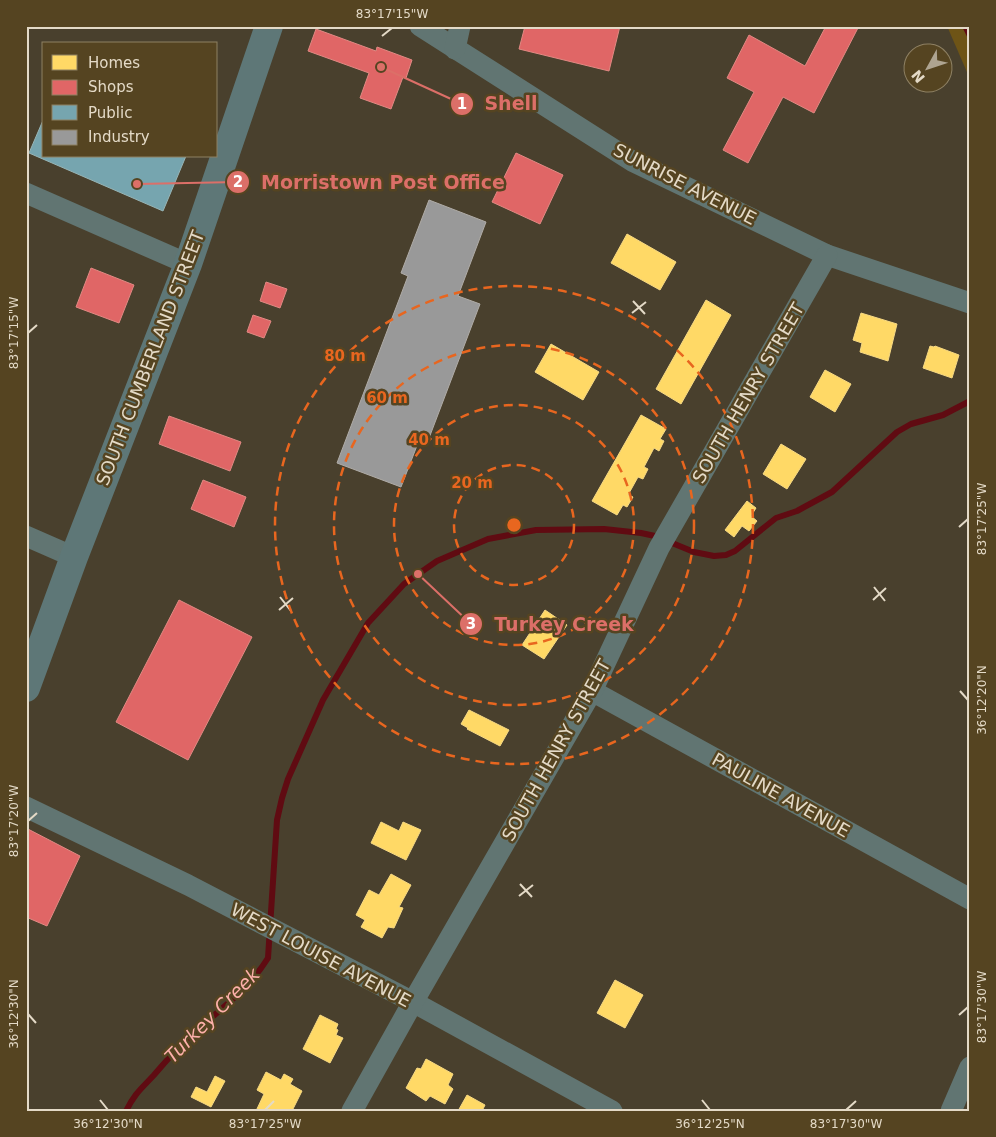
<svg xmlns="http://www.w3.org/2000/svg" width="996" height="1137" font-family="'DejaVu Sans',sans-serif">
	<rect width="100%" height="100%" fill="#49402d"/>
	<polygon fill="#6e5416" points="947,26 970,26 970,79"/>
	<g fill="#ffd966" stroke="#f7d983">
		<polygon points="627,234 676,262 660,290 611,263"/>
		<polygon points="706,300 731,315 681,404 656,389"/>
		<polygon points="861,313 897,324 888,361 860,352 862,343 853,340"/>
		<polygon points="551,344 599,372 583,400 535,372"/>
		<polygon points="930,346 934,347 935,346 959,355 952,378 923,368"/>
		<polygon points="825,370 851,384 835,412 810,397"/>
		<polygon points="641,415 666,429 660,439 664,441 659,451 654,448 644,467 648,469 643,479 638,477 628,495 633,497 627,507 623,505 617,515 592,501"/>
		<polygon points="781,444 806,459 787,489 763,474"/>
		<polygon points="747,501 756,508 751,516 757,521 749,531 742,526 734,537 725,530"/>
		<polygon points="545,610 567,625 544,659 522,645"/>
		<polygon points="469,710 509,730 500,746 467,729 468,728 461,724"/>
		<polygon points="381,822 399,831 403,822 421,830 406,860 371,843"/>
		<polygon points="391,874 411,885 399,907 403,908 394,928 388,927 382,938 361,927 365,920 356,915 369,890 379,895"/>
		<polygon points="615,980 643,995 625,1028 597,1013"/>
		<polygon points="320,1015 338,1024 336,1029 338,1030 336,1035 343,1038 330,1063 303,1049"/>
		<polygon points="426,1059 453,1074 448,1085 453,1089 445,1104 430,1096 426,1101 406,1088 417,1068 421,1069"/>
		<polygon points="266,1072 281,1080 284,1074 293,1079 290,1084 302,1091 292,1111 256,1111 264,1094 257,1090"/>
		<polygon points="215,1076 225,1081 211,1107 191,1097 196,1087 207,1092"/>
		<polygon points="467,1095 485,1105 482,1111 458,1111"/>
	</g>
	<g fill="#e06666" stroke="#e18983">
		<polygon points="525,26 620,26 609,71 519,49"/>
		<polygon points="826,26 859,26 814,113 783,97 748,163 723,150 754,92 727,78 749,35 805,66"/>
		<polygon points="316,29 376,51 377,47 412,60 406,78 403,77 391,109 360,98 369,73 308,51"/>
		<polygon points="516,153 563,175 540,224 492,202"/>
		<polygon points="91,268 134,285 119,323 76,307"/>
		<polygon points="266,282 287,289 280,308 260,301"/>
		<polygon points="253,315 271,321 264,338 247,332"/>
		<polygon points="169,416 241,442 230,471 159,444"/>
		<polygon points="203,480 246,497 234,527 191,509"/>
		<polygon points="179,600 252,637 188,760 116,722"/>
		<polygon points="26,828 80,856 47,926 26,917"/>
	</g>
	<polygon fill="#76a5af" stroke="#97b5b6" points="44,118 44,156 186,156 163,211 29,153"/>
	<polygon fill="#999" stroke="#b0aca7" points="429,200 486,222 458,296 480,304 426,446 418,443 401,487 337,463 408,276 401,273"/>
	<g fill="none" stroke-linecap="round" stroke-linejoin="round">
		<g stroke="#600b12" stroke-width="6">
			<polyline points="965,26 970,36"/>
			<path d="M126 1111C135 1093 141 1089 154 1075 168 1059 182 1042 199 1028 224 1007 250 987 268 958L277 820 282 798 288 779 323 700 368 623 404 584 437 561 488 539 536 530 604 529 641 533 655 536 694 552 714 556 726 555 735 551 776 518 797 511 832 492 897 432 911 424 943 415 970 401"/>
		</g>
		<g stroke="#617572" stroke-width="21">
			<polyline points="420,26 632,161 827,255 970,303"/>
			<polyline points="455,49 460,26"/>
			<polyline points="26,193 188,264"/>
			<polyline points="26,536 74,557"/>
			<polyline points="592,691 970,899"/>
			<polyline points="26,807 188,885 413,1002 612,1111"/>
			<polyline points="352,1111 413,1002 592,691 659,548 827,255"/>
			<polyline points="951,1111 970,1067"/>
		</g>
		<polyline stroke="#5e7777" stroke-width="28" points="26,688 74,557 188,264 269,26"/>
	</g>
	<path fill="none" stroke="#e4dac7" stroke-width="2" d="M382 36 392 28M633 301 645 314M632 313 646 302M28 333 37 325M959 527 968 519M874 587 885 601M280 597 291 611M873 600 886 588M279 610 293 598M960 691 968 700M28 821 37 813M520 884 532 897M519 896 533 885M28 1014 36 1023M959 1015 968 1007M100 1100 108 1110M702 1100 710 1110M265 1110 274 1101M846 1110 856 1101"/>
	<g fill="none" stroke="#e8661f" stroke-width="2.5" stroke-dasharray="9 6">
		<circle cx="514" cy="525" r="60"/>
		<circle cx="514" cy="525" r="120"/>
		<circle cx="514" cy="525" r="180"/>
		<circle cx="514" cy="525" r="239"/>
	</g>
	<g text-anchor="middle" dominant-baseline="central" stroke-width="5" stroke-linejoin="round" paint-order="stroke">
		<g font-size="18" fill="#e4dac7" stroke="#554421">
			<text transform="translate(685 184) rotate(27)">SUNRISE AVENUE</text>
			<text transform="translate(150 358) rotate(-69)">SOUTH CUMBERLAND STREET</text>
			<text transform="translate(748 393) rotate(-60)">SOUTH HENRY STREET</text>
			<text transform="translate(556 750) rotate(-61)">SOUTH HENRY STREET</text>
			<text transform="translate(781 795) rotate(29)">PAULINE AVENUE</text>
			<text transform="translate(321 955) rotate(28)">WEST LOUISE AVENUE</text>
		</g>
		<g font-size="19" font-style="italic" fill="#fdb0aa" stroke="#554421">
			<text transform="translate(212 1015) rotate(-45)">Turkey Creek</text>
		</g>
	</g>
	<circle cx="514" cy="525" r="8" fill="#e8661f" stroke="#554421" stroke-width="2.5"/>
	<g font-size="15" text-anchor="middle" font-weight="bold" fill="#e8661f" stroke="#554421" stroke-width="5" stroke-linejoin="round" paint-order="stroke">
		<text x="345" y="361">80 m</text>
		<text x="387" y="403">60 m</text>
		<text x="429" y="445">40 m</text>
		<text x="472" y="488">20 m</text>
	</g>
	<path fill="none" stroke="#dc6f68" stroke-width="2" d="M381 67L462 104M137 184L238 182M418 574L471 624"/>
	<g fill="#dc6f68" stroke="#554421" stroke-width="2">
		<circle cx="381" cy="67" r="5"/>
		<circle cx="137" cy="184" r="5"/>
		<circle cx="418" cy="574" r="5"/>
		<circle cx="462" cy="104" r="12"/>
		<circle cx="238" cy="182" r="12"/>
		<circle cx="471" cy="624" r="12"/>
	</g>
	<g font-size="15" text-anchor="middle" font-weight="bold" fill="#fff">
		<text x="462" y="109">1</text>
		<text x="238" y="187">2</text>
		<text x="471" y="629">3</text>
	</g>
	<g font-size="19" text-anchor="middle" font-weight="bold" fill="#dc6f68" stroke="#554421" stroke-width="5" stroke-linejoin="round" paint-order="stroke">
		<text x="511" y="110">Shell</text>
		<text x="383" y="189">Morristown Post Office</text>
		<text x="564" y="631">Turkey Creek</text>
	</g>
	<rect width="996" height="1137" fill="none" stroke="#554421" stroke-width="55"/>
	<rect x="42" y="42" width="175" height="115" fill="#554421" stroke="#8e8063"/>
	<rect x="52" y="55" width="25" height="15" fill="#ffd966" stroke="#8e8063"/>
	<text x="88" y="68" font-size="15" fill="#e4dac7">Homes</text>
	<rect x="52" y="80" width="25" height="15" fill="#e06666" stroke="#8e8063"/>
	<text x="88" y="92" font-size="15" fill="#e4dac7">Shops</text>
	<rect x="52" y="105" width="25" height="15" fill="#76a5af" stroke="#8e8063"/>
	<text x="88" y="118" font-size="15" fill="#e4dac7">Public</text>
	<rect x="52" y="130" width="25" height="15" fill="#999999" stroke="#8e8063"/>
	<text x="88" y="142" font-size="15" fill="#e4dac7">Industry</text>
	<g transform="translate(928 68) rotate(230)"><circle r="24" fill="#554421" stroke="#8e8063"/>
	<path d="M0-4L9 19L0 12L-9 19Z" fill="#aea491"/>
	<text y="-8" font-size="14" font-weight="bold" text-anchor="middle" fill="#e4dac7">N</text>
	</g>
	<rect x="28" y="28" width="940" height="1082" fill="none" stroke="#e4dac7" stroke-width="2"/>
	<g font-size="12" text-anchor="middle" fill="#e4dac7">
		<text x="392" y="18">83°17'15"W</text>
		<text transform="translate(14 333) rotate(-90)" y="4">83°17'15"W</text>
		<text transform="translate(982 519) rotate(-90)" y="4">83°17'25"W</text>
		<text transform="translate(982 700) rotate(-90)" y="4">36°12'20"N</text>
		<text transform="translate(14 821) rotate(-90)" y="4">83°17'20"W</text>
		<text transform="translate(982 1007) rotate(-90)" y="4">83°17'30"W</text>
		<text transform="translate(14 1014) rotate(-90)" y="4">36°12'30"N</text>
		<text x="108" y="1128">36°12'30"N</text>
		<text x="265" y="1128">83°17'25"W</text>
		<text x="710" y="1128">36°12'25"N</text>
		<text x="846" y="1128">83°17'30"W</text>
	</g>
</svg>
